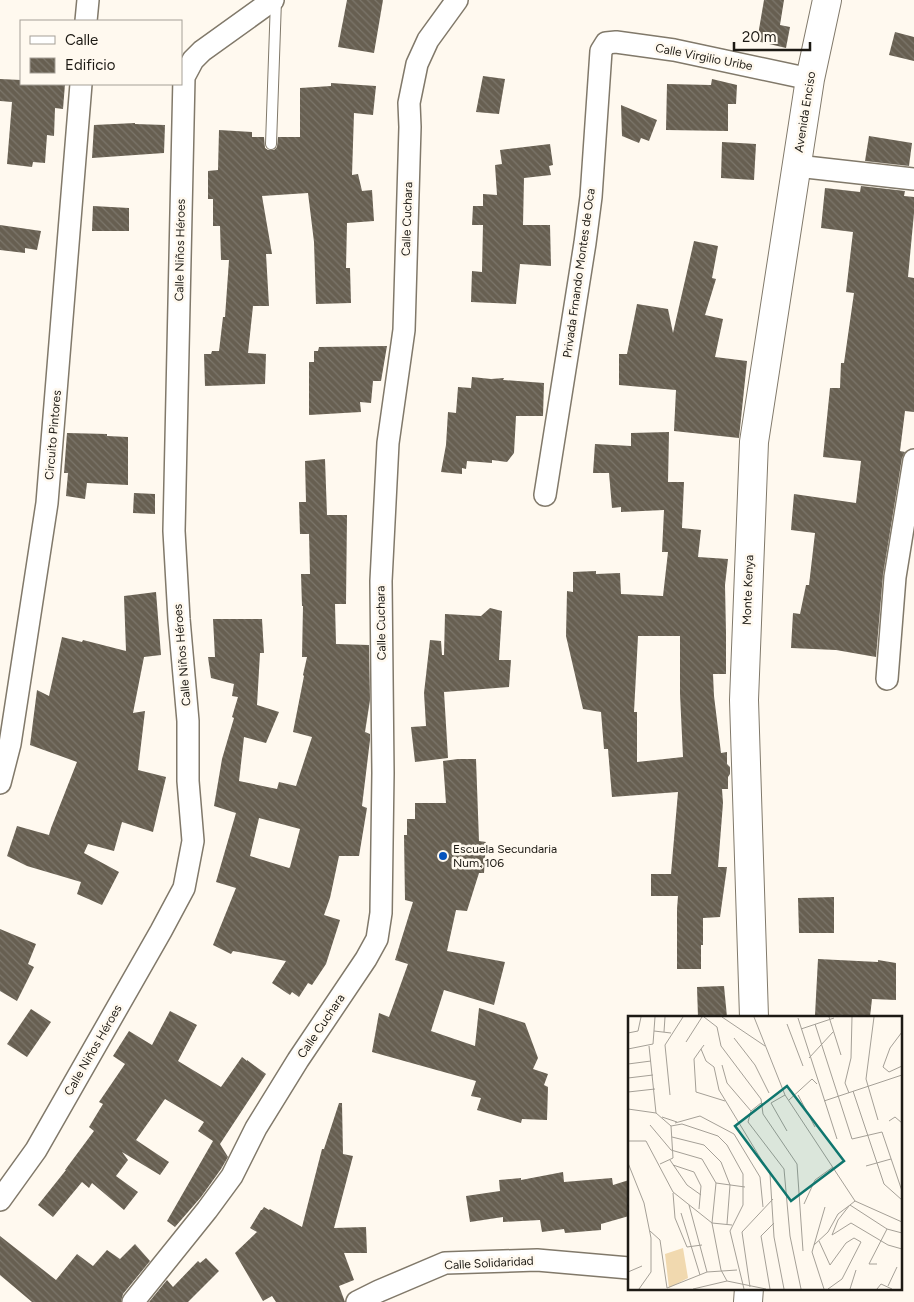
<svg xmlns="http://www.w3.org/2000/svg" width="914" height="1302" font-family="Figtree,sans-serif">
	<defs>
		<pattern id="building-back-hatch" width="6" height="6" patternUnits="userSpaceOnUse" patternTransform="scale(1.25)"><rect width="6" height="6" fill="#675f51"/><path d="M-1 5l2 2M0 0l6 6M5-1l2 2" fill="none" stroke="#7c766b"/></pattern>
	</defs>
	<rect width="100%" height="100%" fill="#fff9ef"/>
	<g fill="url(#building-back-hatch)" fill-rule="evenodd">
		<polygon points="347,0 383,0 374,53 338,47"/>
		<polygon points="764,0 784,0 780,25 790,27 786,48 757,41"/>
		<polygon points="895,32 914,37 914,61 889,55"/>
		<polygon points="483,76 505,79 499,114 476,112"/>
		<polygon points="0,79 21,80 21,84 65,84 63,109 55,108 54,136 47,135 45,163 33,162 32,167 7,164 12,102 0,101"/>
		<polygon points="712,79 737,85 736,104 728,104 728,131 666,130 667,84 711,85"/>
		<polygon points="331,83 376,86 373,115 354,113 352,175 358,174 362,191 372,190 374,221 347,223 346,268 350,268 351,303 316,304 314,242 308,193 262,196 272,254 266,254 269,306 253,306 248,353 266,354 265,384 205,386 204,354 211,354 212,351 219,351 223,317 225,317 229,260 221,260 220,226 213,226 213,199 208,199 208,171 218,170 219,130 252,132 252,137 264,137 265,148 268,150 274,150 277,147 278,137 300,137 300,88 331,86"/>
		<polygon points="621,105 657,120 649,141 641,138 639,143 622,136"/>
		<polygon points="135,123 135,124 165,125 164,153 92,158 94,125"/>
		<polygon points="869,136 912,143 909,166 865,161"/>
		<polygon points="722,142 756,144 754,180 721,178"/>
		<polygon points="550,144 553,165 549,166 551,175 524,178 523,225 550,225 551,266 520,264 516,304 471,302 472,271 482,272 483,225 472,225 473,206 483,206 483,194 497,195 495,165 502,164 500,150"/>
		<polygon points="861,186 905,191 904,196 914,197 914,213 908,277 914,278 914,412 905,411 900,451 905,452 902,458 883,575 876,657 836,650 791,648 793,613 800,614 806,585 809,585 815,533 791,530 794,494 856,503 861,461 823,457 830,388 840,388 841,363 844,363 854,293 846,292 853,232 821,228 825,188 860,192"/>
		<polygon points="93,206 129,208 129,231 92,231"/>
		<polygon points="0,225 41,231 37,250 25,248 25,253 0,250"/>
		<polygon points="694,241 718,246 712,278 716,279 705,315 723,319 715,357 747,361 739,438 674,431 676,390 619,385 619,354 627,354 637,304 668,309 673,333"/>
		<polygon points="387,346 381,381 373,381 371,403 360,402 361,412 309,415 309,362 314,362 314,351 318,351 319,347"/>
		<polygon points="472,377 491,379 504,378 503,380 544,383 543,416 516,416 514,453 507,462 492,460 492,463 467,461 466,469 462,468 462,474 441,472 446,445 448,412 456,413 458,387 471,388"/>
		<path d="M669 432 668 482H684L682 528 701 530 698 557 728 559 725 585 726 633V674H713L714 696 721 753 727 752V764L730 767V774L728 777V789H722L723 803 718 867H727L720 917 703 918V945H701V969H677V909L678 896H651V874H671L678 792 612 797 608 749H604L601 712 583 709 566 636 567 591 573 592V572L596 571V574L620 573 621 594 663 596 668 552H662L664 510 621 512V507L612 508 609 473H593L595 444 631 446V433ZM638 636H680V694L683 757 637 762V712H634Z"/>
		<polygon points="67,433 107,434 107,436 128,437 128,485 87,483 85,499 66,496 68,473 64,473"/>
		<path d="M325 459 327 515H347L346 604H335L336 644 369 645 370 700 365 732 370 734V740L362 806 367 808 359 856H339L330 898 324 915 340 920 326 964 312 985 308 983 299 997 292 992 290 995 272 983 286 961 233 951 231 954 213 945 236 888 216 882 236 813 214 806 222 759 234 718 232 717 238 697 232 696 234 684 211 678 208 657H215L213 619H262L264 653H260L257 705 279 712 266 743 244 737 239 781 277 789 279 782 296 786 312 737 293 732 304 676 303 675 307 657H302L303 606H302L301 574H310L309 534H300L299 502H306L305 461ZM259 818 300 829 290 867 289 868 250 856Z"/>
		<polygon points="134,493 155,494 155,514 133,513"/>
		<polygon points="156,592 161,655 144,657 133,713 145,711 138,770 166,777 153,832 122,822 114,851 88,844 84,853 119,872 102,905 77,894 81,882 27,866 7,856 17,826 49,835 51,828 77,762 30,745 37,690 49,696 62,637 82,642 83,640 126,651 124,596"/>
		<polygon points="490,608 502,611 499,660 511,660 509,687 444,692 448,758 415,762 411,727 426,726 424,693 430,640 441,641 442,655 444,655 445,614 481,616"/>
		<polygon points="458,759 476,759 479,841 486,842 484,873 479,873 467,911 456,910 447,951 505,962 494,1005 444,990 431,1031 475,1046 479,1008 525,1023 538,1058 533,1069 548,1074 544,1085 548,1087 547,1120 522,1119 521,1123 477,1110 481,1098 471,1096 476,1081 372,1052 379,1013 389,1017 408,964 395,960 413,902 405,900 404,835 407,835 407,819 415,819 415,803 446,803 443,761"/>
		<polygon points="834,897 834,933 799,933 798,898"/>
		<polygon points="0,929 36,944 28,964 34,967 17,1001 0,991"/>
		<polygon points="818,959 878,962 878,960 896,963 896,1000 872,999 870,1017 815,1015"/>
		<polygon points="724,986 727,1017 698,1017 697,987"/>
		<polygon points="31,1009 51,1022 27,1057 7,1044"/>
		<polygon points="170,1011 197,1025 178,1061 221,1087 242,1057 247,1061 247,1060 266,1074 220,1144 228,1157 221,1169 201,1197 175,1227 167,1221 213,1141 198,1131 204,1122 165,1099 136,1140 169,1162 160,1175 122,1152 128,1160 116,1176 138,1192 124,1210 92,1183 89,1188 82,1182 53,1217 38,1205 66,1170 65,1170 94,1131 89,1127 103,1104 99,1102 125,1064 113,1056 129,1031 152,1045"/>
		<polygon points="339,1103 342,1103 343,1154 353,1156 334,1228 366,1227 367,1253 344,1253 354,1280 339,1286 345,1302 276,1302 272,1296 263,1301 235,1253 257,1232 250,1228 261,1210 262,1210 264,1207 269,1210 270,1209 302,1227 322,1149 324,1149"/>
		<polygon points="563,1172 564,1182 612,1178 613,1185 629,1180 629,1216 601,1224 601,1230 565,1233 564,1229 542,1232 540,1220 503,1222 503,1217 470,1222 466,1196 500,1191 499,1180 521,1178 521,1180"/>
		<polygon points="0,1236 56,1280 77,1254 93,1266 107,1250 120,1259 135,1244 150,1261 123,1294 121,1302 32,1302 0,1275"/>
		<polygon points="206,1258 219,1271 188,1302 149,1302 167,1280 173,1287 198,1261 200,1263"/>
	</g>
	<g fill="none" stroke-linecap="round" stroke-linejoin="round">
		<g stroke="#81796a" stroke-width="12">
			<polyline id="lane" points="271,144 276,0"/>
		</g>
		<g stroke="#81796a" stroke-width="24">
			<g id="street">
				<polyline points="86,21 88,0"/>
				<polyline points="797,166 914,179"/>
				<polyline points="545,495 585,243 591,197 601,51 606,43 616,42 674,50 810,79"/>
				<polyline points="887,679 895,577 914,460"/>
				<polyline points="0,783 10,744 47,503 81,84"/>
				<polyline points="0,1200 36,1150 161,931 184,888 193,841 188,781 188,721 179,619 174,531 184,77 193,60 202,51 273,0"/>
				<polyline points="133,1302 207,1210 232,1176 256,1128 298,1060 366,959 377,939 381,913 383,773 381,581 388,443 404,330 410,127 409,103 417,64 428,40 457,0"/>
				<polyline points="357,1302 379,1291 445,1263 537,1260 629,1268"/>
			</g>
		</g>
		<g stroke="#81796a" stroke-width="30">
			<g id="secondary">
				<polyline points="754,1017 744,700 754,442 810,79 827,0"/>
				<polyline points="748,1302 749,1288"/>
			</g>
		</g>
		<use href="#lane" stroke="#fff" stroke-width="10"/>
		<use href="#street" stroke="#fff" stroke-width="21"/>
		<use href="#secondary" stroke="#fff" stroke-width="28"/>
	</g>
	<circle fill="#0553bd" stroke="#fff9ef" stroke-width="2" cx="443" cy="856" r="5"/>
	<g text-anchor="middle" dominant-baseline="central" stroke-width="5" stroke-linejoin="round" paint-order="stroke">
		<g font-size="12" fill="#1d1a14" stroke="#fff9ef">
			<text transform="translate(704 57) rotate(11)">Calle Virgilio Uribe</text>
			<text transform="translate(805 112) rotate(-81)">Avenida Enciso</text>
			<text transform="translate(407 219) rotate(-88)">Calle Cuchara</text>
			<text transform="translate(180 250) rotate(-89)">Calle Niños Héroes</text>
			<text transform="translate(579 273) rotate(-82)">Privada Frnando Montes de Oca</text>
			<text transform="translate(53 435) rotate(-85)">Circuito Pintores</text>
			<text transform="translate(748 590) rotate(-88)">Monte Kenya</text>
			<text transform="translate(381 623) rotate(-91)">Calle Cuchara</text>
			<text transform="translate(182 655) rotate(-95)">Calle Niños Héroes</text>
			<text transform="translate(321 1026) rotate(-56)">Calle Cuchara</text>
			<text transform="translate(93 1050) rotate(-60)">Calle Niños Héroes</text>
			<text transform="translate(489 1263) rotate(-3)">Calle Solidaridad</text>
		</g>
		<g font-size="12" fill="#1d1a14" stroke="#fff9ef" text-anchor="start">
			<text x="453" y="849">Escuela Secundaria<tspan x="453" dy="14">Num. 106</tspan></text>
		</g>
	</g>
	<g transform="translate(628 1016)">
		<rect width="274" height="274" fill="#fff9ef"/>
		<path d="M55 232 60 262 41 272 37 238Z" fill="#f1d9af"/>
		<path fill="none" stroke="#a5a097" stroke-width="1" d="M76 1 89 11 93 30 133 83 135 98 169 148 175 235M94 1 137 30M126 1 157 79 227 185 222 189 259 213 274 217M201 1 213 39M246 1 238 63 250 104M170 2 209 123M159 8 175 50M187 8 224 123 254 116 274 175M173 13 206 2M26 15 43 17M36 16 37 1M274 16 262 32 255 51 261 56 274 50M0 17 10 15 13 1M106 22 127 49 141 77M58 26 74 1M76 29 73 33 78 45 86 51 91 74 142 158 146 221 156 273M21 30 28 97M0 33 25 28 27 1M73 33 66 43 68 76 97 85M181 42 205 16M0 48 23 45M94 49 99 67 123 95M0 62 25 59M225 75 256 168 274 184M0 76 27 73M221 77 217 67 223 42 224 1M42 79 37 29 55 1M157 79 143 87 159 115M170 79 187 111M161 84 184 63 189 68M196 85 274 59M133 87 123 95 120 106 156 153 162 220 173 273M0 93 28 97 43 110M34 101 49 106M261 105 267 101 274 107M47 107 72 100 106 118 132 161 135 191M22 109 43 134 74 143 88 167 84 207 104 209M43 110 54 108 90 120 99 129 115 158V189L102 215 116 273M44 121 76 129 93 146 102 169 99 208M0 125H18L45 176 84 207 93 254 99 265 138 273M42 144 59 169 73 179M0 147 16 187 23 222V256L11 273M32 148 45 142 43 110M45 149 66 156 73 170 71 193M238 150 263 143M88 167 117 171M45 177 47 202 59 231 74 229M227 185 274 206M176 188 187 164 205 151M61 189 79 256M53 197 72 259M22 215 32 224 39 272M204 219 223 207 260 229 274 233M204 219 210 204 221 190M191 225 202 249 218 227 226 222 233 226 214 263 200 273M186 229 200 216 210 198 222 189M249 248H241L259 213M0 256 14 250M260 270 269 251M122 271 114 216 145 183M39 272 79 256 109 254M65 273 99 265M142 273 133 220 146 207M196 273 184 236 197 191M222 273 228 254M249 273 253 268 264 273"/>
		<path fill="#0f766e" fill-opacity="0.15" stroke="#0f766e" stroke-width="2.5" d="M159 70 216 145 163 185 107 110Z"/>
		<rect width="274" height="274" fill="none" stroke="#1d1a14" stroke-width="2.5"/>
	</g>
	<rect x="20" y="20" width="162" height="65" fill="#fff9ef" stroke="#a5a097"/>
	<rect x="30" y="36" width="25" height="8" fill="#ffffff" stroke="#a5a097"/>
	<text x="65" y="45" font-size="15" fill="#1d1a14">Calle</text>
	<rect x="30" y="58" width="25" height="15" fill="url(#building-back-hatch)" stroke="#a5a097"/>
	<text x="65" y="70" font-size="15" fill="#1d1a14">Edificio</text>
	<path d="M734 42v8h76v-8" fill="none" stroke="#1d1a14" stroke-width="2.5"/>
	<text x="742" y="42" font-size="15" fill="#1d1a14" stroke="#fff9ef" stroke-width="4" paint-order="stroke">20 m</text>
</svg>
